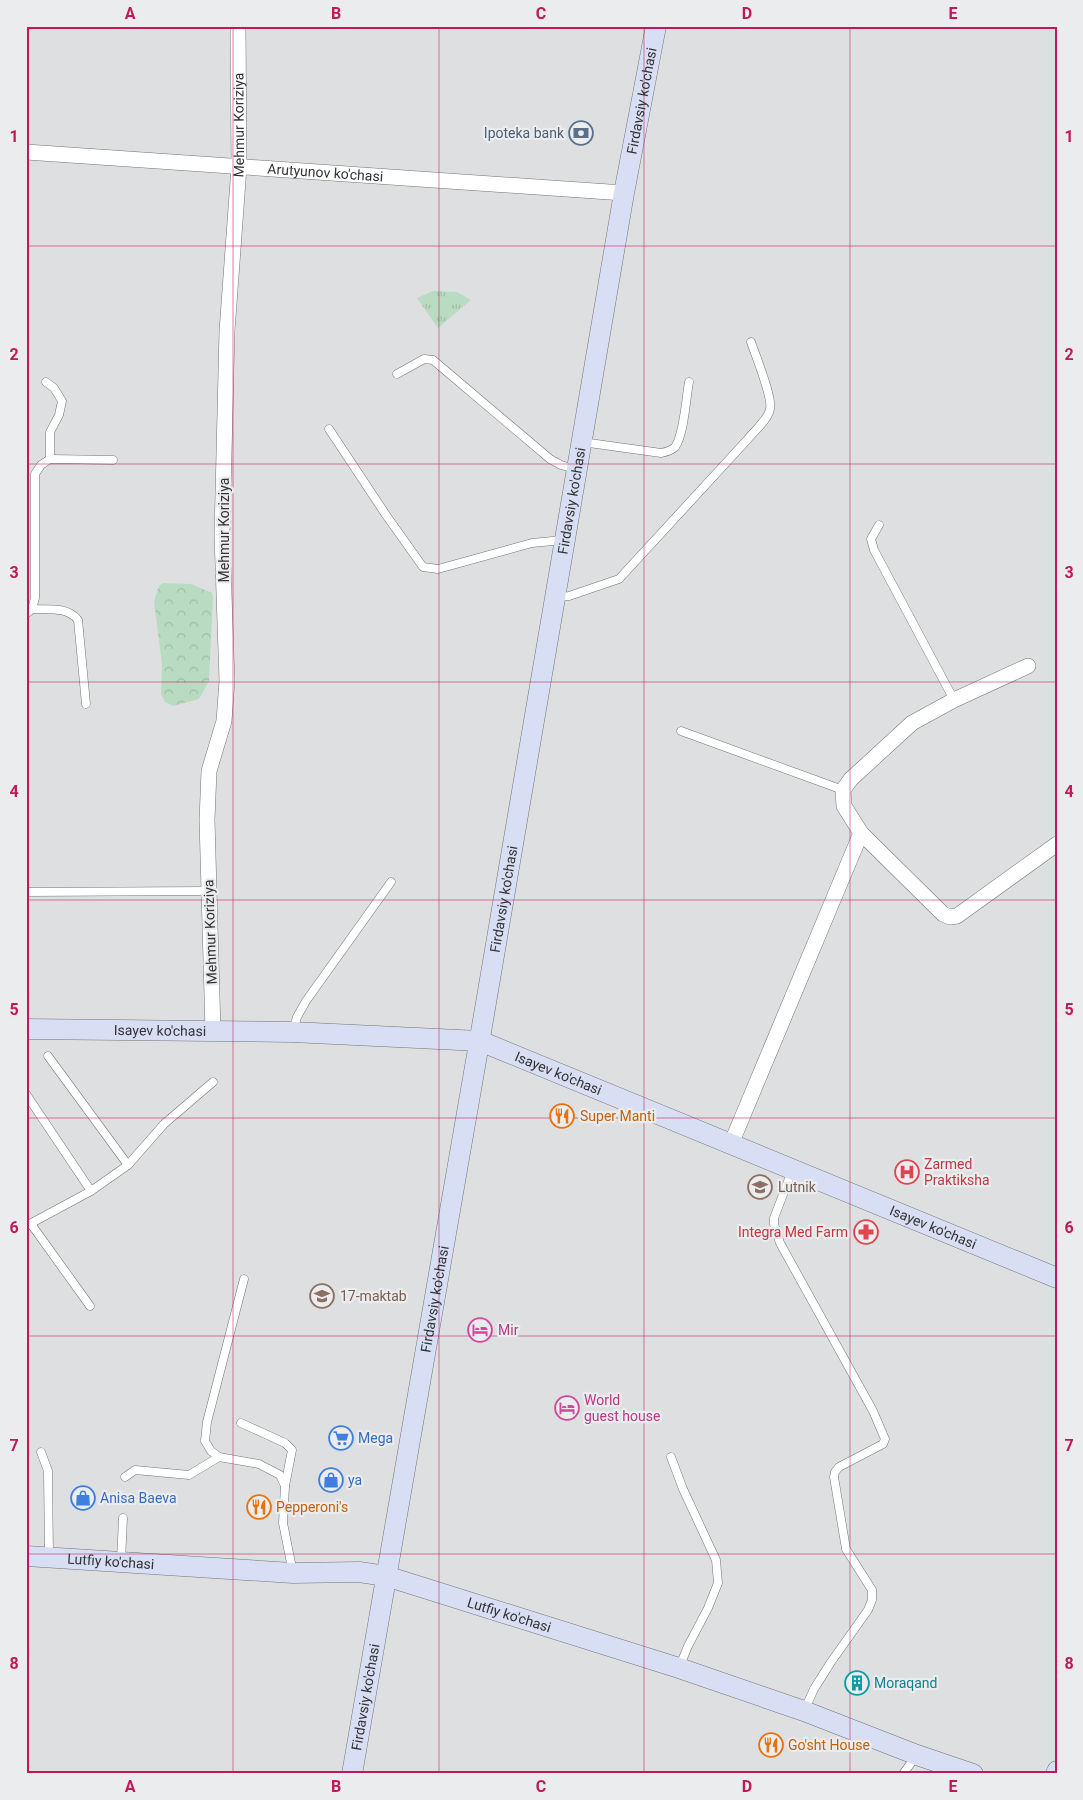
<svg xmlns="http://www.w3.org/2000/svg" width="1083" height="1800" font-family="Roboto,sans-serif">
	<defs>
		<pattern id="forest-crowns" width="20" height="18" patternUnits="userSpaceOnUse" patternTransform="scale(1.25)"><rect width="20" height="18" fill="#b9dbc1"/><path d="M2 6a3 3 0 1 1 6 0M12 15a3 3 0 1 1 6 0" fill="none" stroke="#a0bca6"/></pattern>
		<pattern id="park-tufts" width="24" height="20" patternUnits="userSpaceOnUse" patternTransform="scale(1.25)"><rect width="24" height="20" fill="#b9dbc1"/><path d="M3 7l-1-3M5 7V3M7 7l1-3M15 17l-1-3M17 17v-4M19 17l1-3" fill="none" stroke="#a0bca6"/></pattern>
	</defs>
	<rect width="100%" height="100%" fill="#dedfe0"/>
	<polygon fill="url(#forest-crowns)" points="163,583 191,584 212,593 213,598 209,681 199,699 173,706 165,702 161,694 162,664 154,602 157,591 159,586"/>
	<polygon fill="url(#park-tufts)" points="433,291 457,292 471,300 438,328 417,298"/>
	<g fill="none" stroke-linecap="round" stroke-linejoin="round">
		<g stroke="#737475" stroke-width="9">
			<g id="service">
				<polyline points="397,374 424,359 433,360 550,459 561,465 575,469"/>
				<polyline points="46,382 54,388 62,401 59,415 50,432 50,459"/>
				<polyline points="329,429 386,515 423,567 438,569 532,543 563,540"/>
				<path d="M582 442 661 453C666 452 671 451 675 447 684 435 686 398 689 382"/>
				<polyline points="879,525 871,539 874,550 954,700"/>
				<path d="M557 597 569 596 619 579 747 440C754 431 768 420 770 409 773 398 755 354 751 342"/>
				<path d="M32 609C49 610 66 606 78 620L86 704"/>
				<polyline points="26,614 32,609 35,598 35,474 41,465 50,459 113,460"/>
				<polyline points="681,731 843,790"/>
				<polyline points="26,892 208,891"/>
				<polyline points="293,1030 297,1017 306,1001 391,882"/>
				<polyline points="48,1056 128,1165"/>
				<polyline points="26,1094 91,1191"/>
				<polyline points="792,1171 774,1218 774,1224 780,1243 873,1411 885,1439 883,1444 839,1467 835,1472 834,1477 846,1549 872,1590 872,1600 868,1610 831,1662 814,1689 805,1709"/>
				<polyline points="31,1224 90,1306"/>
				<polyline points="26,1226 91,1191 128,1165 164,1124 213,1082"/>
				<polyline points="244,1279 207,1422 205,1441 211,1451 219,1457 259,1464 280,1475 285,1486 283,1523 293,1573"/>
				<polyline points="241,1423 285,1443 292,1450 285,1486"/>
				<polyline points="41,1452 48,1471 49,1556"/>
				<polyline points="671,1457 683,1489 716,1560 718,1583 708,1608 688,1646 679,1668"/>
				<polyline points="125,1477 135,1470 189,1475 219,1457"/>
				<polyline points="121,1561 123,1518"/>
				<polyline points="903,1774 916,1756"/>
			</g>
		</g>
		<g stroke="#737475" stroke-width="16">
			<g id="minor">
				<path id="s1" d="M26 152 624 193"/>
				<polyline points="1028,666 954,700 912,723 851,779 843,790 844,806 861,833 943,914 950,917 957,916 1057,844"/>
				<path id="s2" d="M213 1031 207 820 209 771 224 721 227 681 222 535 227 331 239 167 238 26"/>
				<polyline points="731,1144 861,833"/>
			</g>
		</g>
		<g stroke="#737475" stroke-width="21">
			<g id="secondary">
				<path id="s3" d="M26 1029 292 1032 480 1041 1057 1278"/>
				<path id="s4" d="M26 1556 293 1573 359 1572 386 1576 679 1668 804 1711 917 1755 973 1774"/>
				<path id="s5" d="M352 1774 481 1032 624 193 656 26"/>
				<polyline points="1056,1774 1057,1771"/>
			</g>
		</g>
		<use href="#service" stroke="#fff" stroke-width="8"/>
		<use href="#minor" stroke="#fff" stroke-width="15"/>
		<use href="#secondary" stroke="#d8def4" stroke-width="20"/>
	</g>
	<path fill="none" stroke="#c2185b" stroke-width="1" stroke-opacity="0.55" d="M233 26V1774M439 26V1774M644 26V1774M850 26V1774M26 246H1057M26 464H1057M26 682H1057M26 900H1057M26 1118H1057M26 1336H1057M26 1554H1057"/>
	<defs>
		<g id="bank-ring" transform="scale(1.25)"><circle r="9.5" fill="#ebeced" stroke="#5c6f8a" stroke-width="1.5"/><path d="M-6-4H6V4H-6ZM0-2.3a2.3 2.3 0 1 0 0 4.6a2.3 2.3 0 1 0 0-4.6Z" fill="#5c6f8a"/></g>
		<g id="restaurant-ring" transform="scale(1.25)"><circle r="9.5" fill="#ebeced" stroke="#e8710a" stroke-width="1.5"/><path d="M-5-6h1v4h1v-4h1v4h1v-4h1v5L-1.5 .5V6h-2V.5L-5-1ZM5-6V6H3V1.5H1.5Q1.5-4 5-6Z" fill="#e8710a"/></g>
		<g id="hospital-ring" transform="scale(1.25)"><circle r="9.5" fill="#ebeced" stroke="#e0444e" stroke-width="1.5"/><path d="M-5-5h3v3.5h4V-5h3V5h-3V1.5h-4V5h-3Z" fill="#e0444e"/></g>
		<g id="school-ring" transform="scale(1.25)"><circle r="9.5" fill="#ebeced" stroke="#8d6e63" stroke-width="1.5"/><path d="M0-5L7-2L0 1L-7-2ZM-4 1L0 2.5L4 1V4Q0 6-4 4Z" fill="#8d6e63"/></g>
		<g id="pharmacy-ring" transform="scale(1.25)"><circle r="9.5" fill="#ebeced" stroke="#e0444e" stroke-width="1.5"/><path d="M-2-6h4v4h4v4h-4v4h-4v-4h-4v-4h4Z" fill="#e0444e"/></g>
		<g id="hotel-ring" transform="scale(1.25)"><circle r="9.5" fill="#ebeced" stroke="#d1479c" stroke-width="1.5"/><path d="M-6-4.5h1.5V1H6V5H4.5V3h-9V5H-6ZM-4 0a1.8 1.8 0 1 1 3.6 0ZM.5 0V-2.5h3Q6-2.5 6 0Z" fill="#d1479c"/></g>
		<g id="supermarket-ring" transform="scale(1.25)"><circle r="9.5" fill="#ebeced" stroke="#3f7fe0" stroke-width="1.5"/><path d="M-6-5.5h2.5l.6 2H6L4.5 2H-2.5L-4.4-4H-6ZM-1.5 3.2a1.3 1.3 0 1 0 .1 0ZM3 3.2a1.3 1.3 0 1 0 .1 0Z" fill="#3f7fe0"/></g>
		<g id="shop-ring" transform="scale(1.25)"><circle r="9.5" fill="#ebeced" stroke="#3f7fe0" stroke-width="1.5"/><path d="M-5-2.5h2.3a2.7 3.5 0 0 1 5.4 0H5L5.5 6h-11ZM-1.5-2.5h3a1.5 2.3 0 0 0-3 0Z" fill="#3f7fe0"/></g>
		<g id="building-ring" transform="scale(1.25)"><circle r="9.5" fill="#ebeced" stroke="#0f9aa8" stroke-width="1.5"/><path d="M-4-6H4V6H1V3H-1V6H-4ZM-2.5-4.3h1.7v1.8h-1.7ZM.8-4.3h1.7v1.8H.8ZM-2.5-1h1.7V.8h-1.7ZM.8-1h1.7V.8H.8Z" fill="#0f9aa8"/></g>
	</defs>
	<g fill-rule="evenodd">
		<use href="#bank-ring" x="581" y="133"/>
		<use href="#restaurant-ring" x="562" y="1116"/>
		<use href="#hospital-ring" x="907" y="1172"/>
		<use href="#school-ring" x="760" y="1187"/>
		<use href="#pharmacy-ring" x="866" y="1232"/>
		<use href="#school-ring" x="322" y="1296"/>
		<use href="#hotel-ring" x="480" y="1330"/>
		<use href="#hotel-ring" x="567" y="1408"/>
		<use href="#supermarket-ring" x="341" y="1438"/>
		<use href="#shop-ring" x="331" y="1480"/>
		<use href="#shop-ring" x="83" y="1498"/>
		<use href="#restaurant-ring" x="259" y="1507"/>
		<use href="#building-ring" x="857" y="1683"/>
		<use href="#restaurant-ring" x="771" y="1745"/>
	</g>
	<g text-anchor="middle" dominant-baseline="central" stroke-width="4.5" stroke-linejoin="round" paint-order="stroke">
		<g font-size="14" fill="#323333" stroke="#ebeced">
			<text stroke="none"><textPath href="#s5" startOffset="1698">Firdavsiy ko'chasi</textPath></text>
			<text stroke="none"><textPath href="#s2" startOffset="909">Mehmur Koriziya</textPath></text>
			<text stroke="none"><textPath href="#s1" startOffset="300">Arutyunov ko'chasi</textPath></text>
			<text stroke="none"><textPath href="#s5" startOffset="1292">Firdavsiy ko'chasi</textPath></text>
			<text transform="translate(224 530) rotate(-90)">Mehmur Koriziya</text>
			<text stroke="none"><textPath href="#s5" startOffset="888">Firdavsiy ko'chasi</textPath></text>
			<text transform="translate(210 932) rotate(-92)">Mehmur Koriziya</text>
			<text stroke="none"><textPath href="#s3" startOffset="134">Isayev ko'chasi</textPath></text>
			<text stroke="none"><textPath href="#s3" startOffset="539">Isayev ko'chasi</textPath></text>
			<text stroke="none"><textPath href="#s3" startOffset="944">Isayev ko'chasi</textPath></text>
			<text stroke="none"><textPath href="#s5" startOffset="482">Firdavsiy ko'chasi</textPath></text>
			<text stroke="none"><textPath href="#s4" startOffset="85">Lutfiy ko'chasi</textPath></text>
			<text stroke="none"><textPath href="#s4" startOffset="490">Lutfiy ko'chasi</textPath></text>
			<text stroke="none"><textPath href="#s5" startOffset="78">Firdavsiy ko'chasi</textPath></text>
		</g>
		<g font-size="14" fill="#4e5e75" stroke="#ebeced" text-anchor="end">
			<text x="564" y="133">Ipoteka bank</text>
		</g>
		<g font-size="14" fill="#c56008" stroke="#ebeced" text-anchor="start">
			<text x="580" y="1116">Super Manti</text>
			<text x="276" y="1507">Pepperoni's</text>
			<text x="788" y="1745">Go'sht House</text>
		</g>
		<g font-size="14" fill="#be3a42" stroke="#ebeced" text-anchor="start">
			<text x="924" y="1164">Zarmed<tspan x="924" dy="16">Praktiksha</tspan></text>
			<text x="848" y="1232" text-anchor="end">Integra Med Farm</text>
		</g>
		<g font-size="14" fill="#785e54" stroke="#ebeced" text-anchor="start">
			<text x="778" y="1187">Lutnik</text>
			<text x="340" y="1296">17-maktab</text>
		</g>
		<g font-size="14" fill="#b23c85" stroke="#ebeced" text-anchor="start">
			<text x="498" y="1330">Mir</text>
			<text x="584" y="1400">World<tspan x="584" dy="16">guest house</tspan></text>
		</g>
		<g font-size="14" fill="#366cbe" stroke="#ebeced" text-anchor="start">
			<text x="358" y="1438">Mega</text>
			<text x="348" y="1480">ya</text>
			<text x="100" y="1498">Anisa Baeva</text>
		</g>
		<g font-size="14" fill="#0d838f" stroke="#ebeced" text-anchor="start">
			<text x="874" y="1683">Moraqand</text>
		</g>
	</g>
	<rect width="1083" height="1800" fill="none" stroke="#ebeced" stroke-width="55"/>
	<rect x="28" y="28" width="1028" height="1744" fill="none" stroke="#c2185b" stroke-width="2"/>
	<g font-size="16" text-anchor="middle" font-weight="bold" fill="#c2185b">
		<text x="130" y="19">A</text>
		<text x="336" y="19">B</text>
		<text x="541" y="19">C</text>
		<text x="747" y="19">D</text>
		<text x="953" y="19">E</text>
		<text x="14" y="142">1</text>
		<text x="1069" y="142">1</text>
		<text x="14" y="360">2</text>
		<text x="1069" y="360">2</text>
		<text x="14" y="578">3</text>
		<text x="1069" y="578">3</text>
		<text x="14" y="797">4</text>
		<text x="1069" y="797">4</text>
		<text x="14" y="1015">5</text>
		<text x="1069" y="1015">5</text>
		<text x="14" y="1233">6</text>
		<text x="1069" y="1233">6</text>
		<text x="14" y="1451">7</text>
		<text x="1069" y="1451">7</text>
		<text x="14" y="1669">8</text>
		<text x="1069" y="1669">8</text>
		<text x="130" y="1792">A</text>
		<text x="336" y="1792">B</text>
		<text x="541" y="1792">C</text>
		<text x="747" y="1792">D</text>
		<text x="953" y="1792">E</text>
	</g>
</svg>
